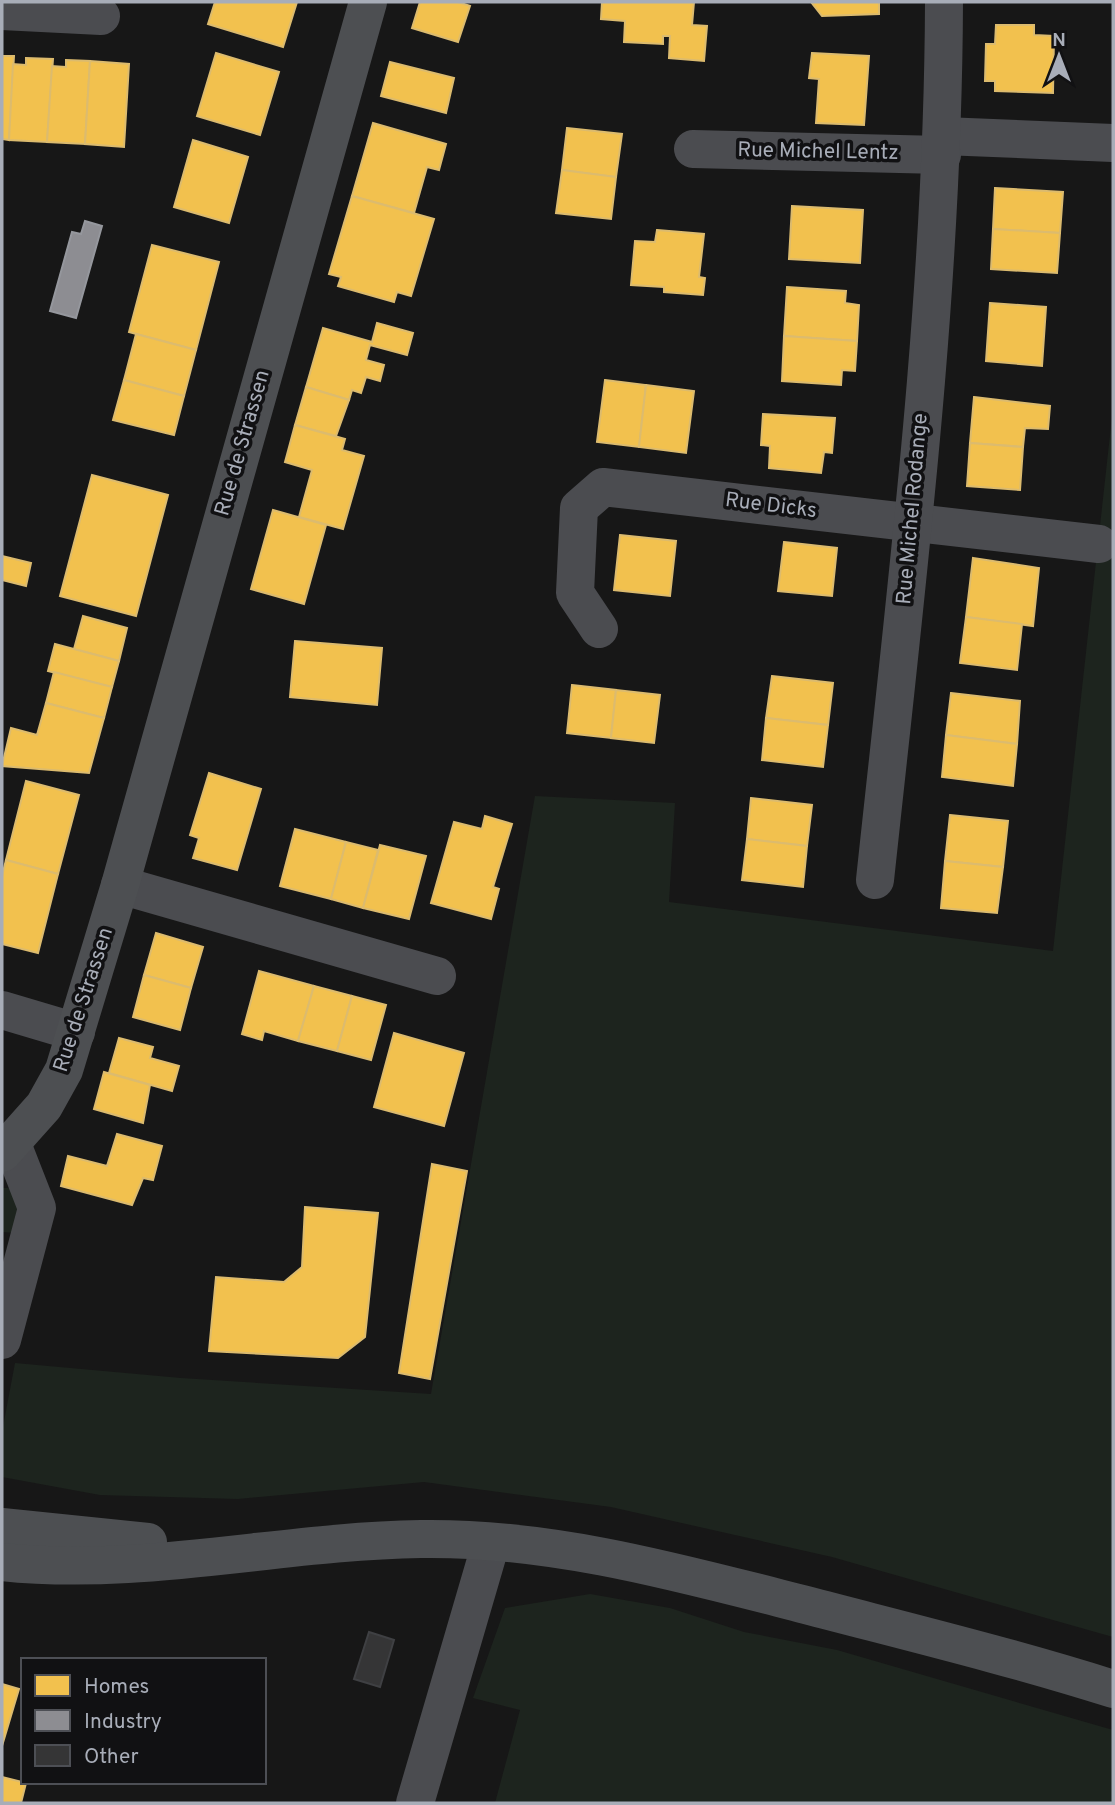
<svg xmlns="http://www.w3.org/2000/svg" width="1115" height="1805" font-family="Overpass,sans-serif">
	<rect width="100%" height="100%" fill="#171717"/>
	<g fill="#1d241e">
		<polygon points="1113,408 1113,1637 832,1557 611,1507 424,1482 238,1499 100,1495 2,1477 2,1432 15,1363 181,1378 431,1394 535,796 675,803 669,902 1053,951"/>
		<polygon points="2,1188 11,1188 25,1204 17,1233 2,1232"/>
		<polygon points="590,1594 670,1608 744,1632 837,1650 1113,1730 1113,1803 495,1803 520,1710 473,1698 505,1608"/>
	</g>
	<g fill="#f2c14e" stroke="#dcbb6e" stroke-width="2">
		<polygon points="215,2 297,2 283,47 208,24"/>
		<polygon points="420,2 458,2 470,6 458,42 412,28"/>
		<polygon points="602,2 694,2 692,25 707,26 704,61 669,58 670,36 663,36 663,44 624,42 625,21 601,19"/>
		<polygon points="811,2 879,2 879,14 822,16"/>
		<polygon points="996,25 1034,25 1034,35 1054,36 1053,93 995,91 995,81 985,81 986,44 995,44"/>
		<polygon points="216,53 279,72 260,135 197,116"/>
		<polygon points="812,53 869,56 864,125 816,123 819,79 809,78"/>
		<polygon points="2,56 14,56 9,140 2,139"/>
		<polygon points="26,58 53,59 47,142 9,140 13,64 26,65"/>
		<polygon points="66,60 90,61 85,144 47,142 52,66 66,67"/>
		<polygon points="90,61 129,64 124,147 85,144"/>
		<polygon points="390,62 454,78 446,113 381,96"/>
		<polygon points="373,123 446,144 439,170 427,167 414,213 352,196"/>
		<polygon points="567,128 622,134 616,177 562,170"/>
		<polygon points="193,140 248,157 229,223 174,207"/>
		<polygon points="562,170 616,177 611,219 556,213"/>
		<polygon points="995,188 1063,192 1060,233 993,229"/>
		<polygon points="352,196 434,219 411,296 397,292 394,302 338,286 341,277 329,274"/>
		<polygon points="792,206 863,210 860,263 789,259"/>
		<polygon points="993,229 1060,233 1057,273 991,269"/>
		<polygon points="657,230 704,234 699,277 705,278 703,295 664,292 664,287 631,285 635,241 655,242"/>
		<polygon points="152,245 219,262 196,350 129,332"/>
		<polygon points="787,287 846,291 845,303 859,305 857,341 784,336"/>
		<polygon points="990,303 1046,307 1042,366 986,361"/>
		<polygon points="377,323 413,333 407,355 370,345 366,360 384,365 380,381 366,377 361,393 352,390 349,400 306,387 323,328 372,342"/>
		<polygon points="136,334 196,350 184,396 124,380"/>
		<polygon points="784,336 857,341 855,371 842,370 841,385 782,381"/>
		<polygon points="124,380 184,396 174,435 113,420"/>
		<polygon points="605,380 646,385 639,447 597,442"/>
		<polygon points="646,385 694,391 686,453 639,447"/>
		<polygon points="306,387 349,400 336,436 295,425"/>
		<polygon points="974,397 1050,406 1048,429 1025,428 1023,447 970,443"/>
		<polygon points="763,414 835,418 832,453 824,452 821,473 769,468 770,446 761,445"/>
		<polygon points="295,425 345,439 342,450 364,456 343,529 299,517 312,470 285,462"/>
		<polygon points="970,443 1023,447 1020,490 967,486"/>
		<polygon points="92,475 168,495 136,616 60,596"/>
		<polygon points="273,510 326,525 304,604 251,589"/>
		<polygon points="620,535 676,541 670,596 614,590"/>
		<polygon points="784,542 837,548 832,596 778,591"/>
		<polygon points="2,556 31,563 26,586 2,580"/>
		<polygon points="973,558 1039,568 1033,626 966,617"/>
		<polygon points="83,616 127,628 119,661 74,649"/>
		<polygon points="966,617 1022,624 1017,670 960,663"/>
		<polygon points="295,641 382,648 377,705 290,697"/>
		<polygon points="55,644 119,661 112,687 48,671"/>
		<polygon points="54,672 112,687 104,718 46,703"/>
		<polygon points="772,676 833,683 828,725 766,718"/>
		<polygon points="572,685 616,690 611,738 567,733"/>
		<polygon points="616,690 660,695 654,743 611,738"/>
		<polygon points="951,693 1020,701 1017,744 946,735"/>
		<polygon points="46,703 104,718 89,773 2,766 11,728 37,735"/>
		<polygon points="766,718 828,725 823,767 762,760"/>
		<polygon points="946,735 1017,744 1013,786 942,777"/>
		<polygon points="209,773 261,789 237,870 193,858 199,838 190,835"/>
		<polygon points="26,781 79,795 58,874 6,860"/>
		<polygon points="751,798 812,805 807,846 747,839"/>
		<polygon points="950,815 1008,821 1003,867 945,861"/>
		<polygon points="485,816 512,824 493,887 499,889 491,919 431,903 454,822 482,829"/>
		<polygon points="295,829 346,842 331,899 280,886"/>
		<polygon points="747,839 807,846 803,887 742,880"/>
		<polygon points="346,842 378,850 363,908 331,899"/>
		<polygon points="380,845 426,856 409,919 363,908"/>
		<polygon points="6,860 58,874 38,953 2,944 2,876"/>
		<polygon points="945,861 1003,867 997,913 941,908"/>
		<polygon points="156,933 203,947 191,988 144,975"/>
		<polygon points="259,971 314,986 298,1041 264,1031 262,1040 242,1034"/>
		<polygon points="144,975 191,988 180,1030 133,1017"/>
		<polygon points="314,986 352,996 337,1051 298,1041"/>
		<polygon points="352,996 386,1005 371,1060 337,1051"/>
		<polygon points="394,1033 464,1053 444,1126 374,1107"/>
		<polygon points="119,1038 153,1047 150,1058 179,1066 172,1091 109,1073"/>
		<polygon points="104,1072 150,1085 143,1123 94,1109"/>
		<polygon points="117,1134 162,1146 153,1180 143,1178 132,1205 61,1186 68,1156 107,1166"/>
		<polygon points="432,1164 467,1171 430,1379 399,1373"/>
		<polygon points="305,1207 378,1213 365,1337 338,1358 209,1351 216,1277 284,1282 302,1267"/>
		<polygon points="2,1684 19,1689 2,1746"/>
		<polygon points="2,1777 26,1783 21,1803 2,1803"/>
	</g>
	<polygon fill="#8d8d92" stroke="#95979d" stroke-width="2" points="85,221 102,226 76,318 50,311 72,232 81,234"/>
	<polygon fill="#353536" stroke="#3f4043" stroke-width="2" points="369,1632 394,1640 380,1687 354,1679"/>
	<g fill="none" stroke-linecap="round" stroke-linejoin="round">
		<g stroke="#4b4c50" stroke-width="38">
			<polyline points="2,11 101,16"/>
			<polyline points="943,136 1113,143"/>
			<polyline points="693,149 942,155"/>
			<polyline points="599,629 575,593 579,508 603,487 1099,544"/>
			<path d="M875 880C906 589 943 295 944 2"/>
			<polyline points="120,885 437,976"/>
			<polyline points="2,1010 76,1032"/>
			<polyline points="2,1340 37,1208 12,1144"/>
			<polyline points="415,1803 491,1543"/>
		</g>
		<g stroke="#4d4f52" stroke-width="38">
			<polyline points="2,1153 44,1106 64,1070 120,885 368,2"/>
			<polyline points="2,1527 148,1542"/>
			<path d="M2 1562C142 1577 281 1541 421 1539 552 1537 681 1573 806 1605 909 1632 1012 1657 1113 1689"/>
		</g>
	</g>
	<g text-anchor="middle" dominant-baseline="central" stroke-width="7" stroke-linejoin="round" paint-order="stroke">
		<g font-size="21" fill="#a8adb8" stroke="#111113">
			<text transform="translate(818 152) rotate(1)">Rue Michel Lentz</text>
			<text transform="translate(243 443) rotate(-74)">Rue de Strassen</text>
			<text transform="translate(771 506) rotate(7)">Rue Dicks</text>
			<text transform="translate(913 509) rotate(-85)">Rue Michel Rodange</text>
			<text transform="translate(84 1000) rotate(-72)">Rue de Strassen</text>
		</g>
	</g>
	<rect width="1115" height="1805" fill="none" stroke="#a8adb8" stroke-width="7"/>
	<rect x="21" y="1658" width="245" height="126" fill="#111113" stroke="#4d4f55" stroke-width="2"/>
	<rect x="35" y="1675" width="35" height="21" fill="#f2c14e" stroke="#4d4f55" stroke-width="2"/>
	<text x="84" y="1693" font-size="21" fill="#a8adb8">Homes</text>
	<rect x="35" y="1710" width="35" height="21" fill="#8d8d92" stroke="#4d4f55" stroke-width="2"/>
	<text x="84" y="1728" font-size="21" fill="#a8adb8">Industry</text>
	<rect x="35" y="1745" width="35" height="21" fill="#353536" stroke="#4d4f55" stroke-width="2"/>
	<text x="84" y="1763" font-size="21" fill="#a8adb8">Other</text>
	<g transform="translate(1059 56)" stroke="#111113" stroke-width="5" paint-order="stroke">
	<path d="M0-5L12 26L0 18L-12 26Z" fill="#a8adb8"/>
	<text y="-10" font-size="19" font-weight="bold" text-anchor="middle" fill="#a8adb8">N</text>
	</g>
</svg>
